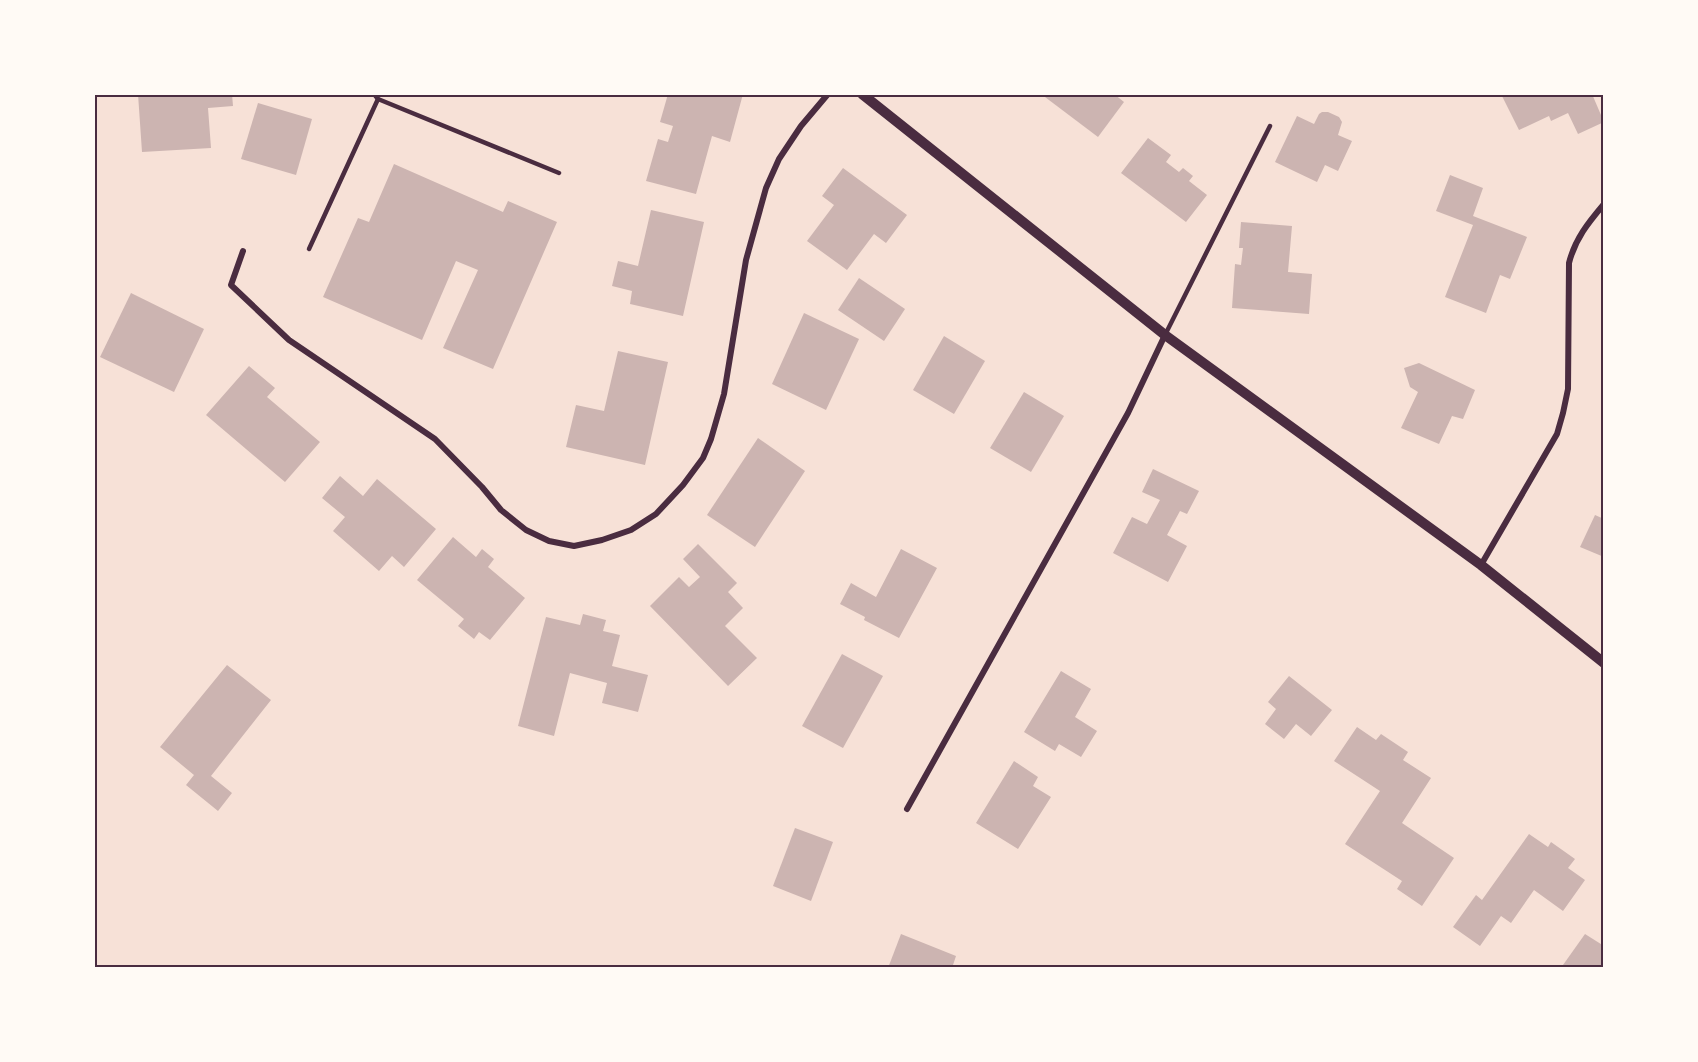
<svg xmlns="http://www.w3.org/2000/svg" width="1698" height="1062" font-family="'Playfair Display',serif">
	<rect width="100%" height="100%" fill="#f7e1d7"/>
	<g fill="#ccb4b1">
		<polygon points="138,94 232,94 233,106 208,108 211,148 142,152"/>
		<polygon points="668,94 743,94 730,142 712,136 696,194 646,181 658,139 668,142 673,126 660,122"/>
		<polygon points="1041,94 1114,94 1124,102 1098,137"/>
		<polygon points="1501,94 1592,94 1604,122 1578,134 1568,113 1551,121 1549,116 1519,130"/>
		<polygon points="258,103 312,119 296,175 241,159"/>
		<polygon points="1322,112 1328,112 1339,117 1342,122 1338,135 1352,141 1338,171 1325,165 1317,182 1275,162 1297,116 1314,124 1319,114"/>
		<polygon points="1148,138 1171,155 1166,162 1179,172 1183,168 1193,176 1189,181 1207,195 1186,222 1121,173"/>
		<polygon points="394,164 503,212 508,201 557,222 493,369 443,348 478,270 456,261 422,340 323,297 358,218 369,222"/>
		<polygon points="843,168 907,215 886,243 874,234 847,270 807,241 834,205 822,196"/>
		<polygon points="1450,175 1483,188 1473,216 1527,237 1510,279 1500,275 1486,313 1445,297 1473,225 1436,211"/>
		<polygon points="651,210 704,222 683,316 630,304 632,291 612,286 618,261 638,266"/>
		<polygon points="1241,222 1292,226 1288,272 1312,274 1309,314 1232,308 1235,264 1241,265 1243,248 1239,248"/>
		<polygon points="859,278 905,309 884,341 838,310"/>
		<polygon points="131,293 204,329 174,392 100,357"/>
		<polygon points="804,313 859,339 826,410 772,384"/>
		<polygon points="944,336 985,361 954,414 913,390"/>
		<polygon points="618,351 668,362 645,465 566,447 576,405 604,411"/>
		<polygon points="1419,363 1475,390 1463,419 1452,416 1439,444 1401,428 1418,392 1410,387 1404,368"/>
		<polygon points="249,366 275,388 267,397 320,442 285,482 206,415"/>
		<polygon points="1024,392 1064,416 1031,472 990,448"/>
		<polygon points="758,438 805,471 755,547 707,515"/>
		<polygon points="1153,469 1199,491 1187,514 1180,511 1167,535 1187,546 1168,582 1113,553 1132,517 1147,524 1160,500 1142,492"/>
		<polygon points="340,476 363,496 377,479 436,529 404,567 392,556 379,571 333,531 345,517 322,498"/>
		<polygon points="1595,515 1604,519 1604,557 1580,547"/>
		<polygon points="453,537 476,557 482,549 494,559 488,567 525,598 490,640 479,632 474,639 458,626 464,619 417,580"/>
		<polygon points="698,544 737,583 728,592 743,608 725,626 757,658 728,686 650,606 679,577 689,587 700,577 683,559"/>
		<polygon points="901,549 937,568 899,638 864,620 865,617 840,604 851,583 876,597"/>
		<polygon points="583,614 606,620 603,631 620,635 612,666 648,675 638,712 602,703 607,683 570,673 554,736 518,726 546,617 580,625"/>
		<polygon points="842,654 883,676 843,748 802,726"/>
		<polygon points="227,665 271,700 211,776 232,793 218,811 186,785 194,775 160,747"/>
		<polygon points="1061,671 1091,689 1075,717 1097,731 1081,757 1059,744 1055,751 1024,732"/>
		<polygon points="1289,676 1332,710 1311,736 1296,724 1284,739 1265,724 1276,709 1268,702"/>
		<polygon points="1357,727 1376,740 1381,734 1408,752 1403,760 1431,778 1402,823 1454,858 1422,906 1397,889 1402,881 1345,844 1380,791 1334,761"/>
		<polygon points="1014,761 1038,777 1033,786 1051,797 1018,849 976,823"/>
		<polygon points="795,828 833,842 811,901 773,886"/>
		<polygon points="1529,834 1548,847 1551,842 1575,859 1568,868 1585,880 1563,911 1534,890 1511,923 1501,916 1480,946 1453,927 1476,895 1482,900"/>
		<polygon points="901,934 956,956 952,968 888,968"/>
		<polygon points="1585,934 1604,946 1604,968 1566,968 1563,965"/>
	</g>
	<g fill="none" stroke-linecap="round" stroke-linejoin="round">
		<g stroke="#4a2c40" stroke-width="4.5">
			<polyline points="374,94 378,99 559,173"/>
			<polyline points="309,249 378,99"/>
			<polyline points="1165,335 1270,126"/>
		</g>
		<g stroke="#4a2c40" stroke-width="6">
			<polyline points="243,251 231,285 289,340 435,439 482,487 501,510 526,530 549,541 574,546 602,540 631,530 656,514 683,485 703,458 711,439 724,394 746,260 766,188 779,159 801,126 828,94"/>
			<path d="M1481 565 1557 434 1563 413 1568 389 1569 263C1575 239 1588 223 1604 204"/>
			<polyline points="907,809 1128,413 1165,335"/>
		</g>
		<polyline stroke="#4a2c40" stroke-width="10" points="862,94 1165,335 1481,565 1604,663"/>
	</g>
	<rect width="1698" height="1062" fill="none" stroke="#fffaf5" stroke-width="192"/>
	<rect x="96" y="96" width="1506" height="870" fill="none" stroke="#4a2c40" stroke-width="2"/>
</svg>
